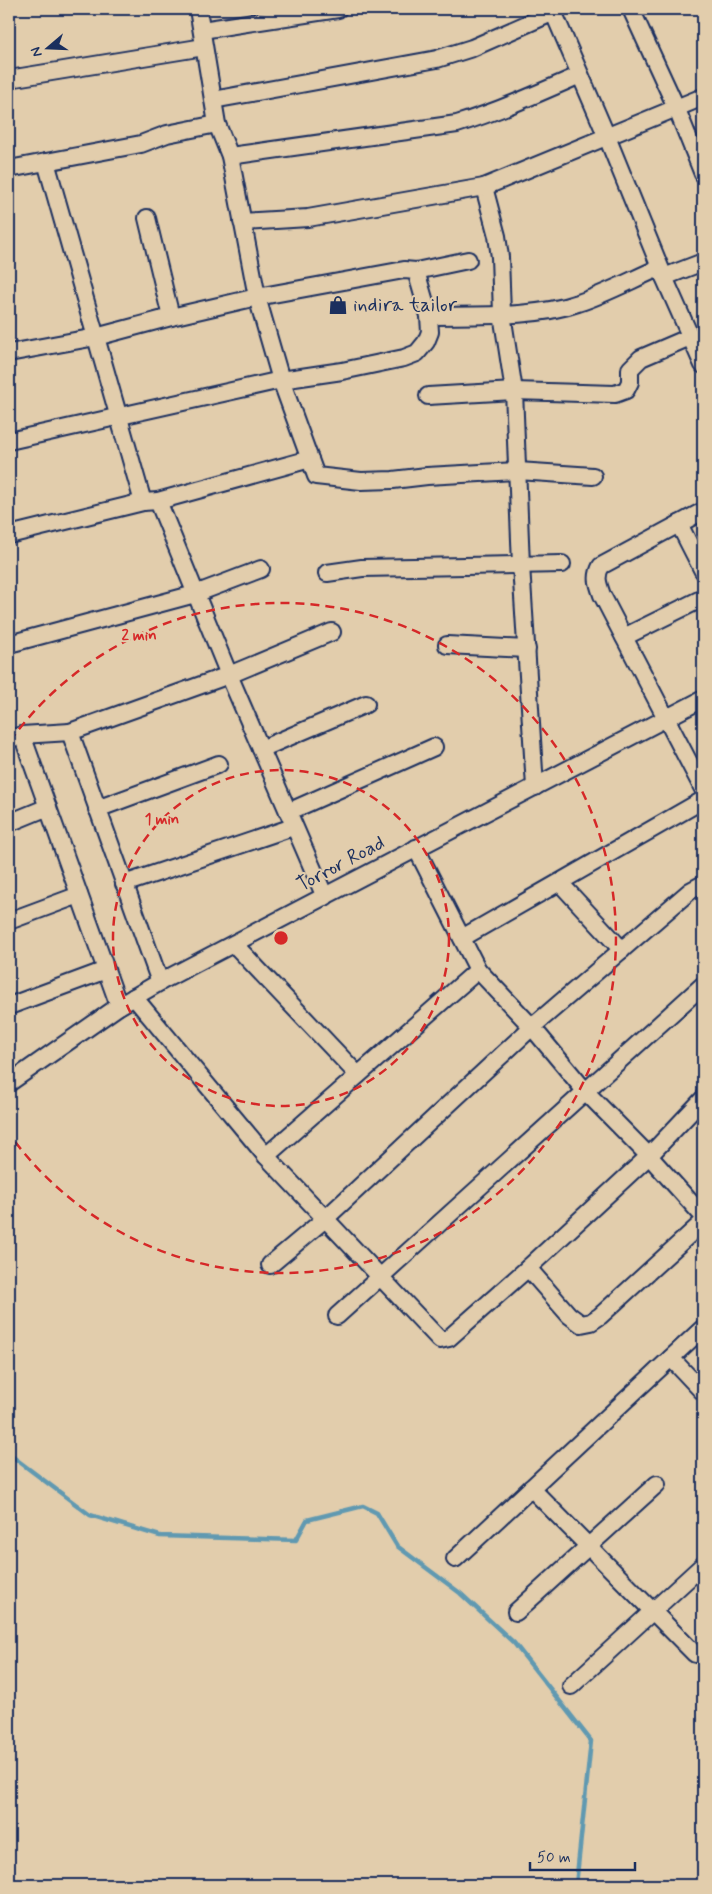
<svg xmlns="http://www.w3.org/2000/svg" width="712" height="1894" font-family="Mynerve,sans-serif">
	<rect width="100%" height="100%" fill="#e2cdac"/>
	<filter id="ink" filterUnits="userSpaceOnUse"><feTurbulence type="fractalNoise" baseFrequency=".02" numOctaves="2"/><feDisplacementMap in="SourceGraphic" scale="10" xChannelSelector="R" yChannelSelector="G"/><feConvolveMatrix kernelMatrix="1 2 1 2 8 2 1 2 1" color-interpolation-filters="sRGB"/></filter>
	<g filter="url(#ink)">
		<g fill="none" stroke-linecap="round" stroke-linejoin="round">
			<polyline stroke="#6099b1" stroke-width="4.5" points="9,1454 90,1515 160,1536 296,1540 307,1520 363,1506 377,1513 397,1546 460,1593 514,1643 591,1741 576,1885"/>
			<g stroke="#1b2f5e" stroke-width="20">
				<g id="minor">
					<polyline points="552,9 607,137 664,277 703,365"/>
					<polyline points="631,9 676,107 703,174"/>
					<polyline points="202,30 338,9"/>
					<polyline points="9,79 204,47"/>
					<polyline points="213,100 437,59 472,48 554,12"/>
					<path d="M230 156 457 124C499 111 539 93 580 75"/>
					<polyline points="46,162 143,502"/>
					<polyline points="9,169 141,144 167,134 217,124"/>
					<polyline points="484,187 497,236 500,257 502,314 514,391 521,565 535,787"/>
					<polyline points="147,218 171,317"/>
					<polyline points="242,222 308,218 484,187 703,97"/>
					<polyline points="416,271 468,260"/>
					<polyline points="664,277 703,262"/>
					<path d="M429 316C475 315 535 318 578 303 606 294 633 279 659 268"/>
					<polyline points="9,353 96,337 171,317 257,297 281,380 316,476 361,481 393,480 427,476 518,471 593,476"/>
					<polyline points="428,396 514,391 615,394 626,390 630,382 630,369 641,358 690,337"/>
					<polyline points="9,441 281,380 342,371 404,358 417,353 426,342 430,332 429,316 416,271 404,270 257,297 230,156 217,124 198,9"/>
					<polyline points="158,501 229,675 325,897"/>
					<path d="M703 511 601 566C595 577 598 584 602 595L703 789"/>
					<polyline points="679,524 703,571"/>
					<polyline points="9,535 143,502 158,501 310,459"/>
					<polyline points="327,573 362,568 562,564"/>
					<polyline points="624,637 703,598"/>
					<polyline points="9,644 195,594 261,569"/>
					<polyline points="447,645 527,649"/>
					<polyline points="22,735 119,1006"/>
					<polyline points="9,739 22,735 70,732"/>
					<polyline points="261,749 366,704"/>
					<polyline points="97,809 219,764"/>
					<polyline points="288,812 434,747"/>
					<polyline points="9,823 48,807"/>
					<polyline points="416,848 478,970 532,1027 586,1092 649,1156 703,1216"/>
					<polyline points="560,883 622,950"/>
					<polyline points="124,884 293,827"/>
					<polyline points="9,921 79,895"/>
					<polyline points="462,938 703,800"/>
					<polyline points="234,944 358,1075"/>
					<polyline points="160,982 70,732 229,675 332,632"/>
					<polyline points="134,997 266,1156 440,1340 449,1338 528,1268 649,1156 703,1099"/>
					<polyline points="9,1006 106,970"/>
					<polyline points="9,1083 119,1006 160,982 703,699"/>
					<polyline points="266,1156 478,970"/>
					<polyline points="270,1265 326,1218 532,1027 690,891 703,884"/>
					<polyline points="528,1268 569,1315 581,1324 591,1322 600,1316 703,1222"/>
					<polyline points="337,1316 703,985"/>
					<polyline points="671,1358 703,1392"/>
					<polyline points="531,1488 695,1654"/>
					<polyline points="455,1559 703,1328"/>
					<polyline points="516,1612 657,1484"/>
					<polyline points="571,1686 703,1565"/>
				</g>
			</g>
			<use href="#minor" stroke="#e2cdac" stroke-width="16"/>
		</g>
	</g>
	<g fill="none" stroke="#d62828" stroke-width="2.5" stroke-dasharray="9 6">
		<circle cx="281" cy="938" r="168"/>
		<path d="M10 741A335 335 0 1 1 10 1135"/>
	</g>
	<defs>
		<g id="shop-bare" transform="scale(1.5)"><path d="M-5-2.5h2.3a2.7 3.5 0 0 1 5.4 0H5L5.5 6h-11ZM-1.5-2.5h3a1.5 2.3 0 0 0-3 0Z" fill="#1b2f5e" stroke="#e2cdac" stroke-width="2.5" paint-order="stroke"/></g>
	</defs>
	<g fill-rule="evenodd">
		<use href="#shop-bare" x="338" y="305"/>
	</g>
	<g text-anchor="middle" dominant-baseline="central" stroke-width="4" stroke-linejoin="round" paint-order="stroke">
		<g font-size="20" fill="#1b2f5e" stroke="#e2cdac" text-anchor="start">
			<text x="353" y="305">indira tailor</text>
		</g>
		<g font-size="20" fill="#1b2f5e" stroke="#e2cdac">
			<text transform="translate(341 864) rotate(-28)">Torror Road</text>
		</g>
	</g>
	<circle cx="281" cy="938" r="8" fill="#d62828" stroke="#e2cdac" stroke-width="2.5"/>
	<g font-size="15" text-anchor="middle" font-weight="bold" fill="#d62828" stroke="#e2cdac" stroke-width="4" stroke-linejoin="round" paint-order="stroke">
		<text x="139" y="640">2 min</text>
		<text x="162" y="824">1 min</text>
	</g>
	<rect width="712" height="1894" fill="none" stroke="#e2cdac" stroke-width="30"/>
	<rect x="15" y="15" width="682" height="1864" fill="none" stroke="#1b2f5e" stroke-width="2" filter="url(#ink)"/>
	<g transform="translate(48 48) rotate(251)" stroke="#e2cdac" stroke-width="4" paint-order="stroke">
	<path d="M0-4L9 19L0 12L-9 19Z" fill="#1b2f5e"/>
	<text y="-8" font-size="14" font-weight="bold" text-anchor="middle" fill="#1b2f5e">N</text>
	</g>
	<path d="M530 1862v8h105v-8" fill="none" stroke="#1b2f5e" stroke-width="2.5"/>
	<text x="537" y="1862" font-size="15" fill="#1b2f5e" stroke="#e2cdac" stroke-width="4" paint-order="stroke">50 m</text>
</svg>
